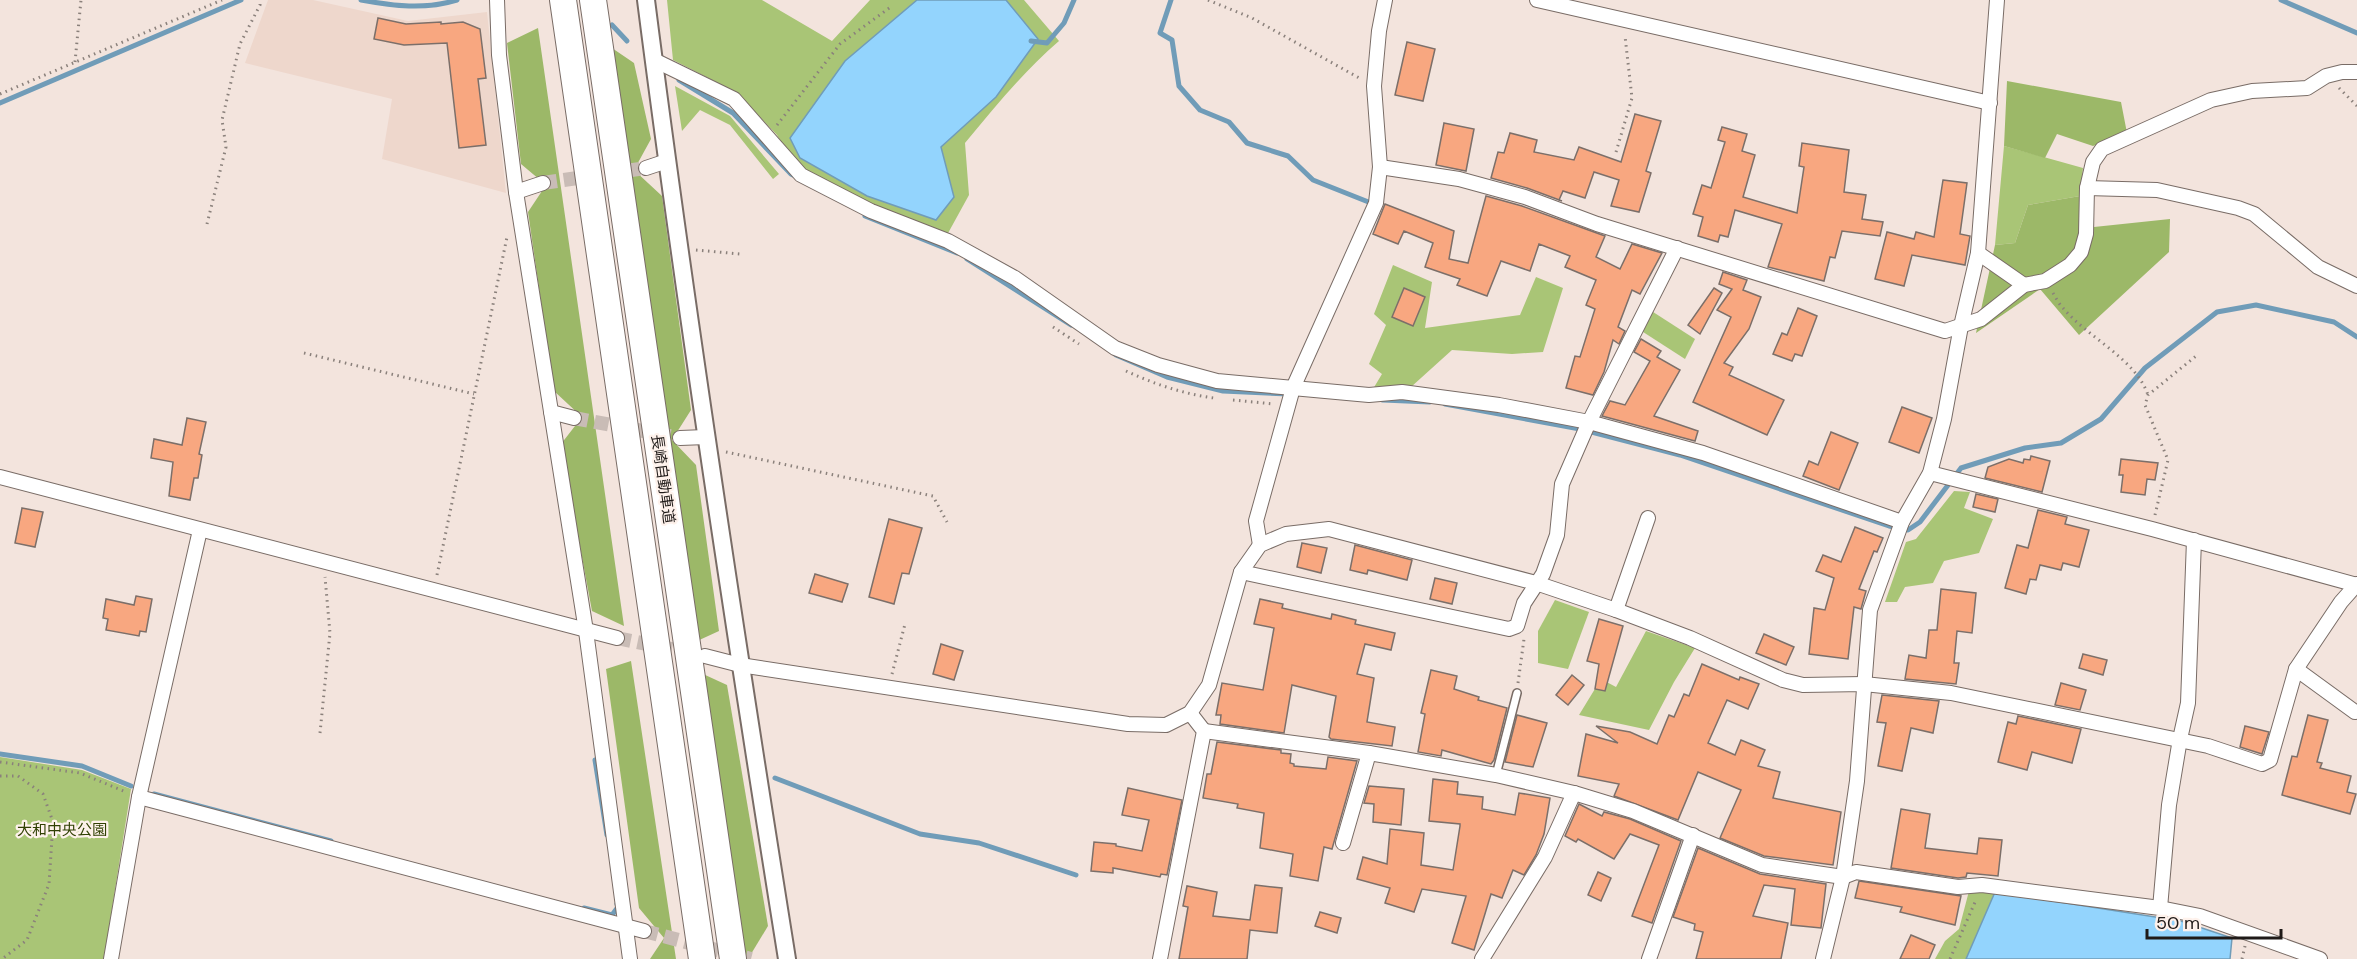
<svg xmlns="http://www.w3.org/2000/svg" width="2357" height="959" font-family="'DM Sans','Noto Sans JP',sans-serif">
	<rect width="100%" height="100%" fill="#f3e4dd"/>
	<polygon fill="#eed7cc" points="268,0 313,0 408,21 487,12 506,193 382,159 392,99 245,63"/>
	<g fill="#a9c576">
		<path d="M667 0H762L832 41 870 0H917L845 61 800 158 867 196 936 220 954 197 941 147 996 97 1038 39 1006 0H1024L1059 41C1024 71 995 107 965 143L969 195 947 235 859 202 791 160 777 135 736 92 673 60Z"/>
		<polygon points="675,86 730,116 779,174 773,179 730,125 700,110 682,131"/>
		<polygon points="2004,146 2083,168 2080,196 2028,205 2015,243 1995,245"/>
		<polygon points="1393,265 1432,282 1425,328 1520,315 1536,277 1563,288 1543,352 1512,354 1452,350 1411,387 1373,389 1382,374 1369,364 1386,325 1374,314"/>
		<polygon points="1650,310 1695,339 1685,359 1640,330"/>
		<polygon points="1954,491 1970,492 1964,508 1993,519 1979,553 1944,561 1933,583 1905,587 1897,602 1885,602 1906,542 1916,539"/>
		<polygon points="1555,600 1589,612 1568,669 1538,663 1538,631"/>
		<polygon points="1646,631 1695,648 1674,682 1649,730 1579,715 1601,679 1616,687"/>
		<polygon points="0,757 82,770 131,789 104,959 0,959"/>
		<polygon points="1969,891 1995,892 1966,959 1935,959 1945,941 1959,929"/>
	</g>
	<g fill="#9cb868">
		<polygon points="538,28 624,626 592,611 561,444 582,417 554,391 528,212 546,185 521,164 507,43"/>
		<polygon points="609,46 634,63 651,139 634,170 662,196 691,410 672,440 696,465 719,631 695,642"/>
		<polygon points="2007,81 2121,102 2127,133 2093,146 2057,134 2045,158 2004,146"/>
		<polygon points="2080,196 2094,227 2170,219 2169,252 2079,335 2040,289 1976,333 1995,245 2015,243 2028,205"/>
		<polygon points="631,661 676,959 650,959 664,938 639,908 606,669"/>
		<polygon points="703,674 727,685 768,926 748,959 745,959"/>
	</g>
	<g fill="#93d4fd" stroke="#709cb8" stroke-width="1.5">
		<polygon points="917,0 1006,0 1038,39 996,97 941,147 954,197 936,220 867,196 800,158 790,138 845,61"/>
		<polygon points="1995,892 2181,921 2232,938 2230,959 1966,959"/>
	</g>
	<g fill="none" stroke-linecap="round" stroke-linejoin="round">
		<g stroke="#709cb8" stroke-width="5">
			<path d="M361 0C394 6 424 10 457 0"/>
			<polyline points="1171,0 1160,33 1172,40 1179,86 1200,110 1229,122 1247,143 1288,156 1313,180 1371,203"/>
			<polyline points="2281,0 2357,33"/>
			<polyline points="612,25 627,41"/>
			<polyline points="1031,41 1047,43 1064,23 1074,0"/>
			<polyline points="679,80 733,113 791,174 797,177"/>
			<polyline points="0,103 241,0"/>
			<polyline points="865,216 957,253"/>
			<polyline points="967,259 1071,325"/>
			<polyline points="1116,355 1167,377 1223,391 1289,394"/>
			<polyline points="1383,400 1430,402"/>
			<polyline points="1445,404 1580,429 1680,455 1889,526 1908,530 1920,522 1961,468 2025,448 2061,443 2101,419 2145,368 2217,312 2256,305 2334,322 2357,337"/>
			<polyline points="0,754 82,766 131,786"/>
			<polyline points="595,760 607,835"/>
			<polyline points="775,778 920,834 979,843 1076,875"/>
			<polyline points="154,794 331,841"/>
			<polyline points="584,908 612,915 618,907 617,904"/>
		</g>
	</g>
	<g fill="#f8a780" stroke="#7c6f69" stroke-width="1.5">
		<polygon points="378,18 406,24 441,22 441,24 463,22 480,29 486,78 478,79 486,145 459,148 447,43 404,45 374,39"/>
		<polygon points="1407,42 1435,49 1423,101 1395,95"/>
		<polygon points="1635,114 1661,121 1646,171 1651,173 1639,212 1611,206 1619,180 1594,172 1585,198 1563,191 1559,200 1562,201 1527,188 1491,178 1498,152 1504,153 1510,133 1537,140 1534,152 1574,160 1579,147 1621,162"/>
		<polygon points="1444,123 1474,129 1466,171 1436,165"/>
		<polygon points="1722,127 1747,134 1742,151 1755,155 1743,197 1797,213 1804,167 1799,166 1802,143 1849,150 1844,192 1866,195 1862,219 1883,222 1880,236 1842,231 1835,258 1830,257 1824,281 1768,267 1782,224 1735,210 1728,237 1720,235 1718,242 1698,236 1703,217 1693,214 1702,185 1711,188 1725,142 1718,140"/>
		<polygon points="1943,180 1967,183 1960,234 1970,236 1965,265 1912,255 1904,286 1875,279 1887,232 1914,239 1916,232 1934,237"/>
		<polygon points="1486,196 1522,206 1605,236 1596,257 1620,269 1632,244 1662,253 1640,294 1632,290 1618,327 1625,331 1619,344 1613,340 1604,372 1593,395 1566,388 1575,356 1580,357 1595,309 1586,305 1596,280 1565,267 1570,256 1539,244 1530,271 1501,261 1487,296 1457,285 1460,279 1425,267 1433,243 1404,231 1398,244 1373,234 1385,204 1454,231 1449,259 1468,263"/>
		<polygon points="1723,272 1747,280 1743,290 1761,297 1749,329 1724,363 1733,367 1729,375 1784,400 1767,435 1693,402 1731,317 1717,310 1732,289 1719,284"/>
		<polygon points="1404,288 1425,297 1413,326 1392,317"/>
		<polygon points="1714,288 1722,293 1700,334 1688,325"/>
		<polygon points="1798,308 1817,316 1802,356 1795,354 1792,361 1773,354 1782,333 1787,335"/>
		<polygon points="1641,339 1661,351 1657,357 1680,370 1654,416 1698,431 1695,441 1602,416 1610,401 1625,405 1650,361 1634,352"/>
		<polygon points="1902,407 1932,418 1919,453 1889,442"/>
		<polygon points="187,418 206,422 199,454 202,455 198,478 194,478 190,500 169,496 173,462 151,458 154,439 182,445"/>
		<polygon points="1831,432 1858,443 1839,490 1803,476 1809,461 1818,465"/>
		<polygon points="2031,456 2050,461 2042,492 1985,478 1988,467 2009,459 2023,463 2024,459 2030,460"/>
		<polygon points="2121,459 2158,463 2155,480 2147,479 2145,495 2121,492 2123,475 2119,475"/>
		<polygon points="1976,494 1998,499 1995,512 1973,507"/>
		<polygon points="22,508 43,512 35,547 15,543"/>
		<polygon points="2038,510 2067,517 2065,524 2089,530 2079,567 2063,563 2061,570 2040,565 2036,580 2030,579 2026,594 2005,588 2017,545 2028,548"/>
		<polygon points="889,519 922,528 909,574 902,573 894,604 869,597"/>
		<polygon points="1855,527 1883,538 1877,552 1874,551 1859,589 1866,591 1861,609 1854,607 1848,659 1809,654 1814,608 1825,610 1834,578 1816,571 1823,555 1841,562"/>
		<polygon points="1302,543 1327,548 1321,573 1297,567"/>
		<polygon points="1355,545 1412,560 1407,580 1368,570 1367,574 1350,570"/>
		<polygon points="815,574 848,584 842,602 809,593"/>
		<polygon points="1435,578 1457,583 1452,604 1430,599"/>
		<polygon points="1941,589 1976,593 1972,633 1957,631 1954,663 1959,663 1956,684 1905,679 1909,655 1926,658 1929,630 1937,630"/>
		<polygon points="136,596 152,599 146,632 140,631 139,636 106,630 108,619 103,618 106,599 134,605"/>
		<polygon points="1260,599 1283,604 1282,608 1331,619 1332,614 1356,620 1355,624 1395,633 1391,650 1365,644 1357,674 1374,678 1367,722 1395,727 1392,746 1331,739 1329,737 1336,696 1292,685 1284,733 1220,724 1221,715 1216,715 1222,683 1263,690 1274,628 1254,624"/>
		<polygon points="1599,619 1623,626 1605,691 1595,689 1599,664 1587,661"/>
		<polygon points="1764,634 1794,647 1786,665 1756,653"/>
		<polygon points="941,644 963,651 954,680 933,674"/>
		<polygon points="2083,654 2107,660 2103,675 2079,668"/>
		<polygon points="1702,664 1739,680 1740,677 1759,684 1748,709 1727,700 1708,743 1735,755 1741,740 1765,750 1758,766 1780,772 1773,798 1841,812 1833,865 1764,856 1720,838 1741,790 1698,772 1678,820 1614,796 1619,784 1578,776 1586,734 1618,743 1596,726 1630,732 1657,744 1669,715 1674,717 1684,694 1689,696"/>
		<polygon points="1431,670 1457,676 1454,689 1479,697 1478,700 1507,708 1494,760 1491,764 1442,750 1441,756 1418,752 1425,714 1421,713"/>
		<polygon points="1572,675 1584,685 1568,705 1556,695"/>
		<polygon points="2061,683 2086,690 2080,710 2055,705"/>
		<polygon points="1882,695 1939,701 1933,733 1911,728 1902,771 1878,766 1886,723 1877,722"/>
		<polygon points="1517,715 1547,723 1533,767 1505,762"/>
		<polygon points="2308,715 2328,720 2317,762 2322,763 2320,768 2351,776 2347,792 2356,794 2350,814 2282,795 2292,756 2297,757"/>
		<polygon points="2018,716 2081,729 2072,763 2032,752 2027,770 1998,762 2008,722 2016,724"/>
		<polygon points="2245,726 2269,732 2262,754 2240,747"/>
		<polygon points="1217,742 1281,750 1281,753 1291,754 1290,763 1294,764 1294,766 1326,769 1328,757 1357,761 1332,849 1324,847 1318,881 1290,876 1293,854 1260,848 1264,813 1237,808 1238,804 1203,798 1207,774 1211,774"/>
		<polygon points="1433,779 1458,782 1457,794 1483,797 1482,809 1515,815 1519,793 1550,798 1544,834 1536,855 1524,875 1513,870 1502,898 1491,894 1474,950 1452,943 1466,896 1422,889 1414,912 1385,903 1390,888 1357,879 1363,857 1387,864 1390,829 1424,833 1421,865 1453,870 1460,826 1460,824 1429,821"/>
		<polygon points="1369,786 1404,789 1401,825 1373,822 1374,804 1364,803"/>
		<polygon points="1128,788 1182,800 1167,875 1161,874 1160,877 1113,868 1113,873 1091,871 1094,842 1116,844 1116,846 1142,851 1149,820 1122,815"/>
		<polygon points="1579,804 1602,816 1604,812 1630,819 1681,841 1652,923 1632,916 1659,845 1630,834 1614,859 1578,839 1576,842 1565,836"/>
		<polygon points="1901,809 1930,814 1925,848 1977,854 1979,838 2002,840 1998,876 1967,873 1966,877 1958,878 1891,868"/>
		<polygon points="1698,848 1760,874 1826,884 1821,928 1791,925 1795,889 1764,885 1753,916 1788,923 1781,959 1696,959 1703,932 1694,930 1695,924 1673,917"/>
		<polygon points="1598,872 1611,878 1601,901 1588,895"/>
		<polygon points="1859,881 1961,896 1955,925 1900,912 1902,907 1855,898"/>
		<polygon points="1255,885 1282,888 1277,933 1250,930 1247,959 1179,959 1188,907 1183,906 1187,886 1217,892 1213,916 1250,920"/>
		<polygon points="1320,912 1341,918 1337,933 1315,926"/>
		<polygon points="1911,935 1935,945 1929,959 1900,959"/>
	</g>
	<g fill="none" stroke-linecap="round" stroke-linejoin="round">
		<g stroke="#c9bcb6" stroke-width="14" stroke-dasharray="14 7" stroke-linecap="butt">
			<polyline points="543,183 646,168"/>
			<polyline points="574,418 680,438"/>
			<polyline points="617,638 691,653"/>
			<polyline points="644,931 751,959"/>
		</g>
		<g stroke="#796c66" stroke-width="10">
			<polyline id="service" points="1496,775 1517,693"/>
		</g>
		<g stroke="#796c66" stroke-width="16">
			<g id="minor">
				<polyline points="497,0 499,55 516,192 586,631 630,959"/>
				<polyline points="1537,0 1990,103"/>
				<polyline points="654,60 734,99 801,175 871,211 948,241 1015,278 1115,348 1158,365 1217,381 1369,395 1402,392 1499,405 1589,422 1703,453 1902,522"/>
				<polyline points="1380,167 1459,179 1525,197 1597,224 1945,331 1981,319 2024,285 2045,281 2070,265 2081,252 2086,234 2087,188 2093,162 2102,149 2211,100 2252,91 2307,88 2326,76 2342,72 2357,72"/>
				<polyline points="646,168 667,161"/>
				<polyline points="2087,188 2157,190 2238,208 2254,214 2318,267 2357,286"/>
				<polyline points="516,192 543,183"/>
				<polyline points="1978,253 2024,285"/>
				<polyline points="551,412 574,418"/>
				<polyline points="680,438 706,437"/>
				<polyline points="1930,473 2152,529 2357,585"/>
				<polyline points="0,477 617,638"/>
				<polyline points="1260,545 1256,521 1293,388 1376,203 1380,167 1374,86 1379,31 1385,0"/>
				<polyline points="1241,572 1509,629 1517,626 1524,603 1543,574 1557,535 1562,484 1589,422 1677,248"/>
				<polyline points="1616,610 1648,518"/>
				<polyline points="705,656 740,665 1128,724 1166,725 1190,713 1209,685 1241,572 1260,545 1286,534 1329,529 1536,583 1616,610 1690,638 1783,680 1803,685 1864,684 1951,693 2208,746 2262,764 2270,760 2296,669 2341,602 2357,584"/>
				<polyline points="2296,669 2355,712"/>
				<polyline points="1204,731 1369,753 1496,775 1574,793 1633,811 1762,865 1843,877 1856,872 1958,887 1982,885 2160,908 2200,916 2320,959"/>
				<polyline points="139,797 644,931"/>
				<polyline points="1343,843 1369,753"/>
				<polyline points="2160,908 2169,805 2180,739 2188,703 2194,540"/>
				<polyline points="111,959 139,797 200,530"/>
				<polyline points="1160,959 1204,731 1190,713"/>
				<polyline points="1482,959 1545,857 1574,793"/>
				<polyline points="1649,959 1693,835"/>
				<polyline points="1823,959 1843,877 1857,781 1870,610 1902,522 1930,473 1944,419 1961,326 1978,253 1997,0"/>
			</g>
		</g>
		<g stroke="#796c66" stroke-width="20">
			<path id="tertiary" d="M646 0C687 321 736 640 787 959"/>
		</g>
		<g stroke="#796c66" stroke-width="28">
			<g id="motorway">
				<polyline points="563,0 702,959"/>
				<polyline points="593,0 733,959"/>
			</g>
		</g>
		<g stroke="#8a807b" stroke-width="3" stroke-dasharray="1.5 4.5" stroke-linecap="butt">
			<polyline points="1208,0 1252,18 1361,79"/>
			<polyline points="75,62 81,0"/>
			<polyline points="2339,88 2357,106"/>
			<polyline points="0,94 222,0"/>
			<polyline points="777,125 840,44 892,6"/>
			<polyline points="1616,152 1632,98 1625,36"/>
			<polyline points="207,224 226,147 222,120 240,44 260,5 260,0"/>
			<polyline points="696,250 740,254"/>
			<path d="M2053 293C2056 298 2059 304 2063 308 2087 337 2136 359 2148 395"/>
			<polyline points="1053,327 1079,344"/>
			<polyline points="304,353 474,394"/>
			<path d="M1126 371C1154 384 1184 394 1214 398"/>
			<polyline points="1233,400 1274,404"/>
			<polyline points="726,452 933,496 947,522"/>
			<polyline points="2155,515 2168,460 2145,405 2148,395 2196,356"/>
			<polyline points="437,575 507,237"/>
			<polyline points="892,674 905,624"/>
			<polyline points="1518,683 1524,639"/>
			<polyline points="320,733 330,633 325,577"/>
			<polyline points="0,762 80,773 126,792"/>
			<polyline points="0,776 18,776 43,794 53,822 49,884 27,940 2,959"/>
			<polyline points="1950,959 1976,900"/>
			<polyline points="2242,959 2245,946"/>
		</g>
		<use href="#service" stroke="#fff" stroke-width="7"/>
		<use href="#minor" stroke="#fff" stroke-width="14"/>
		<use href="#tertiary" stroke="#fff" stroke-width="16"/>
		<use href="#motorway" stroke="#fff" stroke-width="26"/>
	</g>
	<g text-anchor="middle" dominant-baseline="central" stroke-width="4.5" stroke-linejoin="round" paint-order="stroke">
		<g font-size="15" fill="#1f1a18" stroke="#fef2ec">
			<text transform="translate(663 479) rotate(82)">長崎自動車道</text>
		</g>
		<g font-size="15" fill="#314104" stroke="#fef2ec">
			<text x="62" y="830">大和中央公園</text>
		</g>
	</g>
	<path d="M2147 929v9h134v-9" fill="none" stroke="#1f1a18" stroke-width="3"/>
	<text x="2156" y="929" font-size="18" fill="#1f1a18" stroke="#fef2ec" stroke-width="4.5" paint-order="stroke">50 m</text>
</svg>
